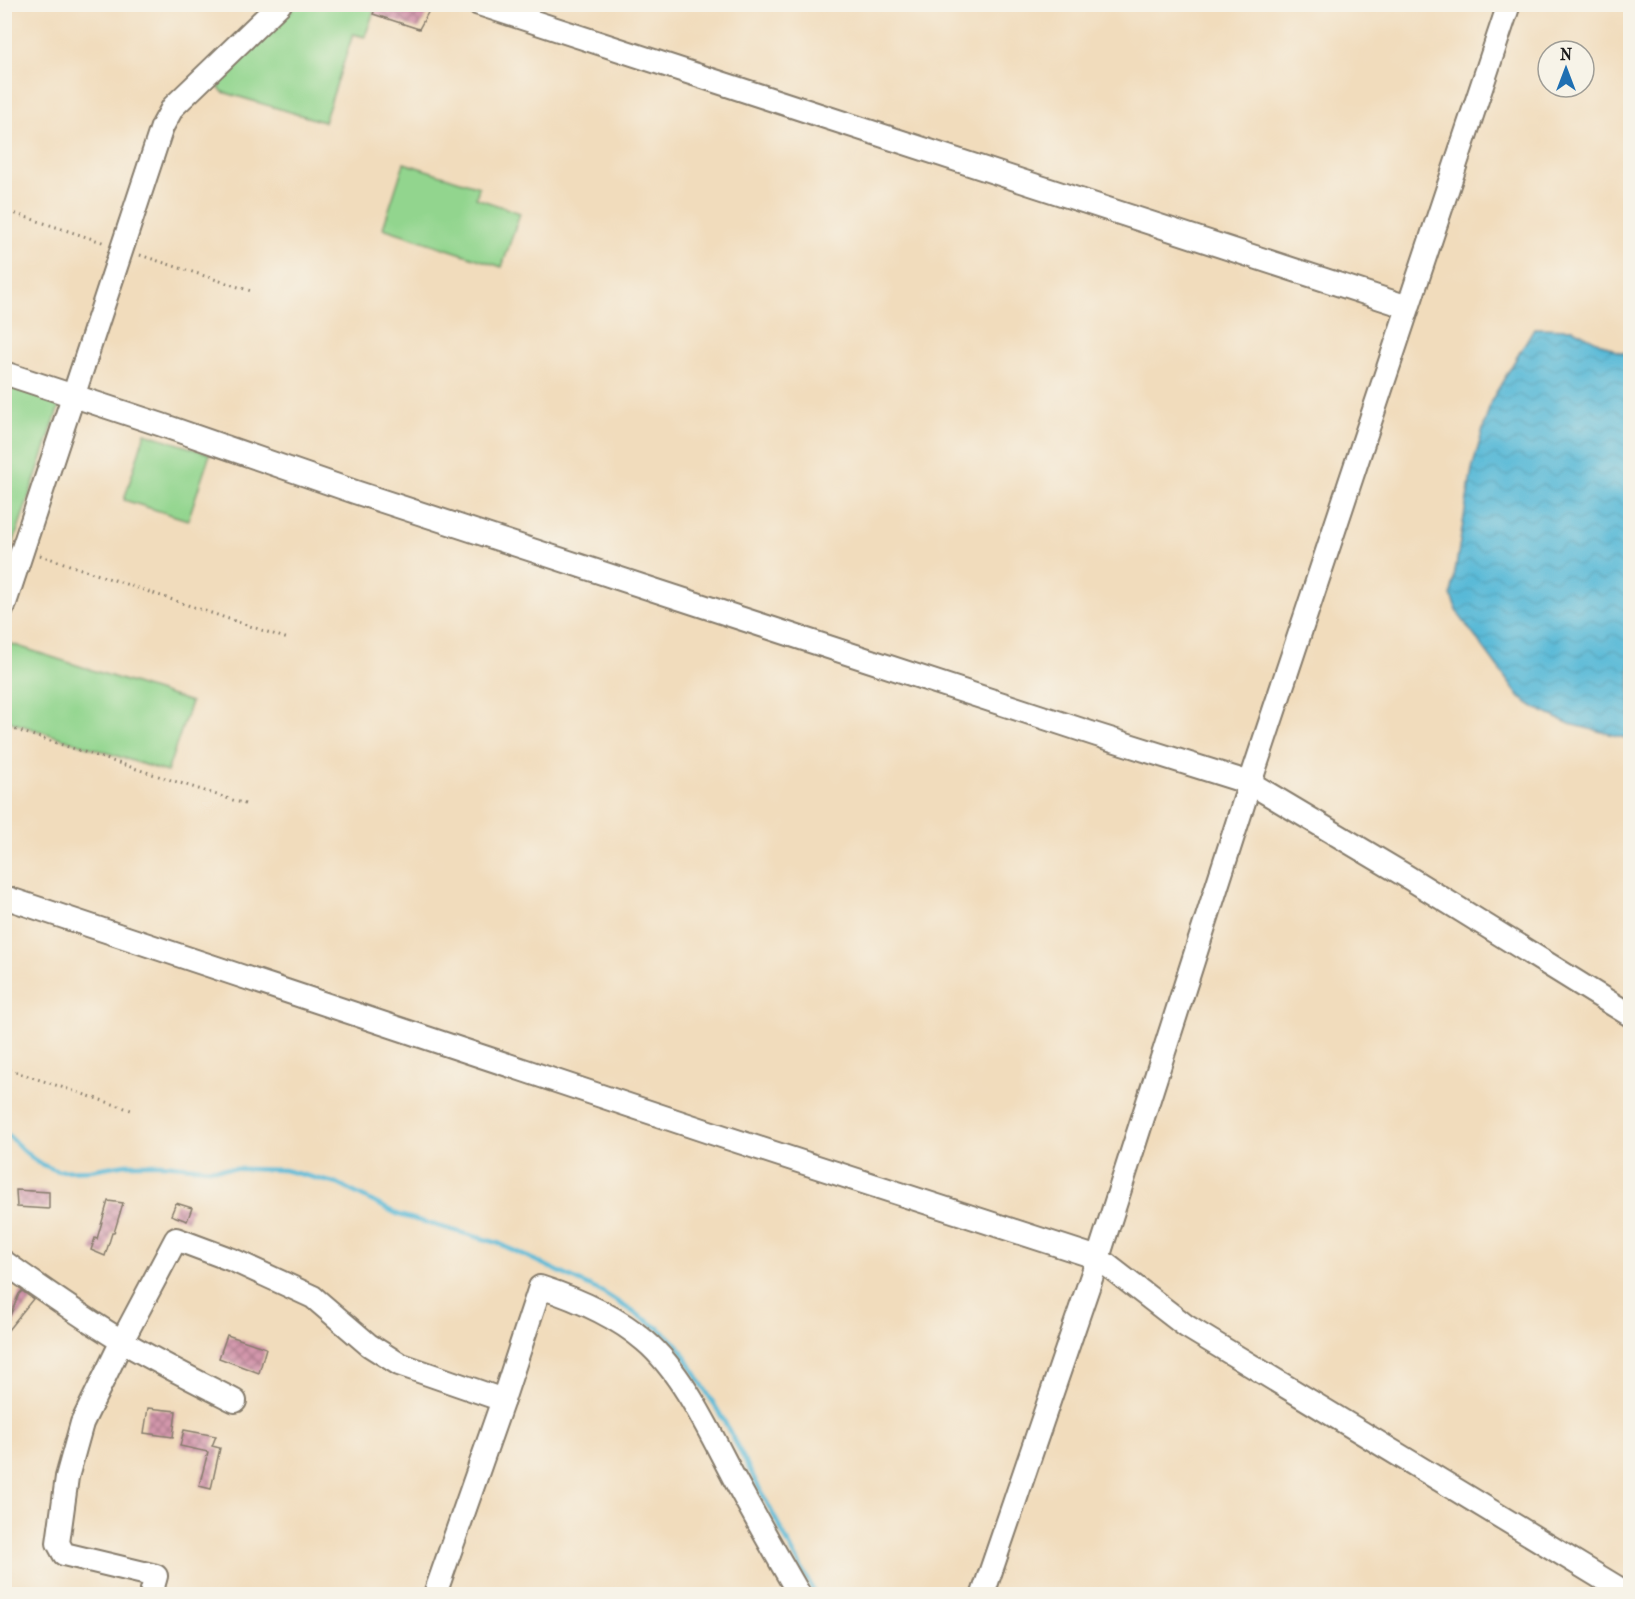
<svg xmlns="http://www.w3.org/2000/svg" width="1635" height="1599" font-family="'IM FELL French Canon',serif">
	<defs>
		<pattern id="water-waves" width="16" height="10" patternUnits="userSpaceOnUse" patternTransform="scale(1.5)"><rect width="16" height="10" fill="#59b9d7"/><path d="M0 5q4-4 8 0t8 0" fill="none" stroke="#4d9eb8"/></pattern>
		<pattern id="building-cross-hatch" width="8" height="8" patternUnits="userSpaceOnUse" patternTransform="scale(1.5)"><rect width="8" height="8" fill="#d397ac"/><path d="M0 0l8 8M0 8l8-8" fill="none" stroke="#aa7a8b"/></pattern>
	</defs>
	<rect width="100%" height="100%" fill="#f7f3e8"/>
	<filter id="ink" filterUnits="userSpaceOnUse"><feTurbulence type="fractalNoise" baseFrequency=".0167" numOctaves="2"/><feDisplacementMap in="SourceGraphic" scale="12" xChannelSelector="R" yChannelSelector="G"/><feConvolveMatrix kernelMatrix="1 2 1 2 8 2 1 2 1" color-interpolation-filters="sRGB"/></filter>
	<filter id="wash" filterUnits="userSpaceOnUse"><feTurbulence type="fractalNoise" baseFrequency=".008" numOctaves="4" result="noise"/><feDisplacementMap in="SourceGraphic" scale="24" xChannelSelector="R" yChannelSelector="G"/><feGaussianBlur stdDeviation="1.35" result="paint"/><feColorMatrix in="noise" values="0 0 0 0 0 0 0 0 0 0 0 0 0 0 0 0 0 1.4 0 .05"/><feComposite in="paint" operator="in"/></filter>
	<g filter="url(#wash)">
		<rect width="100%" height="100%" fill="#f1dcbc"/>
		<g fill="#92d58e" stroke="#577855" stroke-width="1.5">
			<polygon points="296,5 376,5 365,37 353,34 324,122 223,92 216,85 217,80 282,21"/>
			<polygon points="404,163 479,187 476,198 520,213 502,267 383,228"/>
			<polygon points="5,383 58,400 60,404 13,544 5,541"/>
			<polygon points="145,433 210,454 188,520 124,500"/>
			<polygon points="5,642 191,702 167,772 5,720"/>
		</g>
		<polygon fill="url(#water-waves)" stroke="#3a6a7a" stroke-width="1.5" points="1534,328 1573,329 1616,351 1630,354 1630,739 1570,724 1537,709 1520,698 1459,615 1451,596 1472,469 1491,401"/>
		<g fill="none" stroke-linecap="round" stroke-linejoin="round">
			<polyline stroke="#59b9d7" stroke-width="4.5" points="4,1131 22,1149 38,1163 58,1171 91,1170 126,1164 163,1164 204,1168 284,1170 338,1184 399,1215 498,1243 602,1292 660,1329 678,1345 723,1419 815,1594"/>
		</g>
		<g id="blocks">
			<g fill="url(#building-cross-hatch)">
				<polygon points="377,4 423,4 431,7 419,29 373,14"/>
				<polygon points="16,1190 49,1192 49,1209 17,1207"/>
				<polygon points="108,1201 123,1203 114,1233 112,1233 105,1256 91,1250 95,1238 97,1239"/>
				<polygon points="176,1203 192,1208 187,1221 171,1215"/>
				<polygon points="22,1291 33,1299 8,1330 5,1328 19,1294"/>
				<polygon points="227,1335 266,1348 259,1373 219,1358"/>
				<polygon points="148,1408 176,1411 173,1437 144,1433"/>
				<polygon points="184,1430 216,1436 212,1446 220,1448 211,1489 199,1486 208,1452 180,1446"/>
			</g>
		</g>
	</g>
	<g filter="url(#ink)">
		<use href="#blocks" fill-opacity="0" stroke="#867c6c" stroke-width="1.5"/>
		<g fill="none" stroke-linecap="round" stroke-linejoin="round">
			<g stroke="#867c6c" stroke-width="26">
				<g id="minor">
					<polyline points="479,4 1408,307"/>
					<polyline points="4,373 162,425 355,492 1097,735 1250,783 1406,876 1630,1015"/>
					<polyline points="4,606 162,127 173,107 280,4"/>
					<polyline points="4,897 709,1132 1098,1258 1186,1326 1628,1594"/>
					<path d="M4 1262C42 1289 80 1316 120 1340 157 1362 196 1381 235 1401"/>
					<polyline points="151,1594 156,1576 64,1554 58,1543 67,1477 82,1423 122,1341 176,1239 235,1261 313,1297 369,1345 399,1364 503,1400"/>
					<path d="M435 1594 503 1400 540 1287C577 1299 615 1315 645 1341 683 1373 711 1435 734 1478 755 1517 777 1556 799 1594"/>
					<polyline points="983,1594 1098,1258 1250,783 1509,4"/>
				</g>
			</g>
			<g stroke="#867c6c" stroke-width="3" stroke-dasharray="1.5 4.5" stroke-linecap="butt">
				<polyline points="4,210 105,243"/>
				<polyline points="140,255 254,292"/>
				<polyline points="40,555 288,639"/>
				<polyline points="4,726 245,804"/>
				<polyline points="4,1068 134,1111"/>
			</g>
			<use href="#minor" stroke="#fff" stroke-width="22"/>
		</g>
	</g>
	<rect width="1635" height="1599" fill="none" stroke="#f7f3e8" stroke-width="24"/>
	<g transform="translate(1566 69)"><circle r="28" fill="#f7f3e8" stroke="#9f9d96" stroke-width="1.5"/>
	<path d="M0-4.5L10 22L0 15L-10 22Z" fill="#1f6fb2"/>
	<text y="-9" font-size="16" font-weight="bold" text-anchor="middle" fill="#1c1c1c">N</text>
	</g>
</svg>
